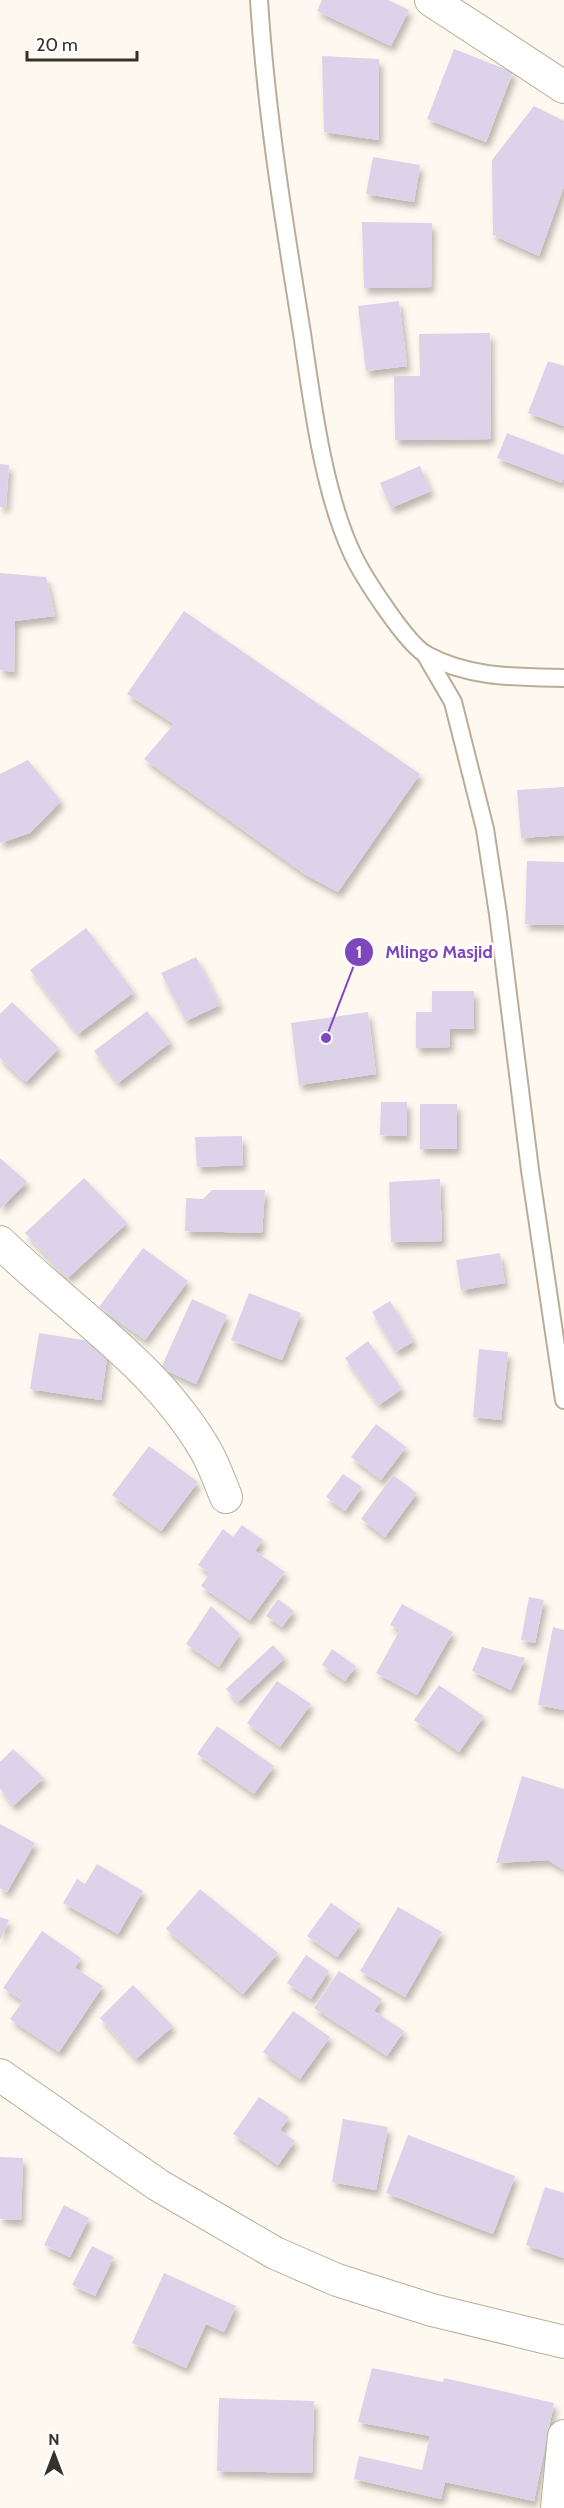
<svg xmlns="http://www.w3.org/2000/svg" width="564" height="2508" font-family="Cabin,sans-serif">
	<defs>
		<filter id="shadow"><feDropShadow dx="3.5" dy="6" stdDeviation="3" flood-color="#0004"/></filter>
	</defs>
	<rect width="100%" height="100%" fill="#fef9f0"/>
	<g fill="#dcd3ea" filter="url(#shadow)">
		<polygon points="322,0 388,0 409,10 391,46 317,11"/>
		<polygon points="454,49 513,72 486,142 427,119"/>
		<polygon points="322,56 379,59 379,140 324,132"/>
		<polygon points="534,106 564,121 564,186 539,256 493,235 492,160"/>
		<polygon points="373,157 420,165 414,202 366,194"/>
		<polygon points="362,222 432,223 431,287 364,288"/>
		<polygon points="399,301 407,366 366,371 358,306"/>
		<polygon points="490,333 491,439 395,440 394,376 420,376 419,334"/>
		<polygon points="548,361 564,366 564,426 528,413"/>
		<polygon points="507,433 564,455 564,477 562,483 497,458"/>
		<polygon points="0,464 9,465 6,507 0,507"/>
		<polygon points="420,466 431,491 391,508 380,483"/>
		<polygon points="0,573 46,577 55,616 15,621 14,672 0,670"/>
		<polygon points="184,611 420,774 338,892 306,875 144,759 174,724 127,694"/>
		<polygon points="28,760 61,801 30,833 0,843 0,774"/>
		<polygon points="564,787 564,835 521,838 517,790"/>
		<polygon points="527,861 564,862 564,925 525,924"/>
		<polygon points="86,928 134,992 78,1034 30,970"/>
		<polygon points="196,957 220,1005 186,1021 161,973"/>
		<polygon points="432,991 474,991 474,1029 450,1029 450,1047 416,1048 416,1012 432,1012"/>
		<polygon points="12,1002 59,1048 26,1082 0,1058 0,1014"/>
		<polygon points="147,1011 171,1042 118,1083 94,1051"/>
		<polygon points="368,1012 376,1074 299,1085 291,1023"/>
		<polygon points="381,1102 407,1102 407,1136 380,1135"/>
		<rect x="420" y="1104" width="37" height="45"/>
		<polygon points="242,1136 243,1165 197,1167 195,1137"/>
		<polygon points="0,1158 27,1182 0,1209"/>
		<polygon points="84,1178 127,1223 68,1278 25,1233"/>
		<polygon points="440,1179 442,1241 391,1242 389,1182"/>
		<polygon points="212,1190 265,1190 262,1233 185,1231 186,1198 203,1199"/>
		<polygon points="143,1248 188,1281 145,1340 99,1307"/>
		<polygon points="500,1253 505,1283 461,1290 456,1260"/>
		<polygon points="249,1293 301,1313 282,1360 231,1340"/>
		<polygon points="192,1299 227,1315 196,1384 161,1368"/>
		<polygon points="390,1301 414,1341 396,1352 372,1312"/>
		<polygon points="39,1333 109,1344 101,1400 30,1389"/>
		<polygon points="368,1341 402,1389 379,1405 345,1358"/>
		<polygon points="479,1349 508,1352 501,1420 473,1417"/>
		<polygon points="376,1424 406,1447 381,1480 351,1457"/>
		<polygon points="149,1446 198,1482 161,1531 112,1495"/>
		<polygon points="343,1474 362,1487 345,1511 326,1497"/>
		<polygon points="393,1475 417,1493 385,1537 361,1519"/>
		<polygon points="242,1525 263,1540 255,1551 285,1572 250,1620 201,1586 210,1573 198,1565 223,1529 233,1537"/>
		<polygon points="529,1597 544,1600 535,1643 521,1640"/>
		<polygon points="278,1599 294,1611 282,1627 266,1616"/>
		<polygon points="402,1604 453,1632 417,1695 376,1673 400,1630 390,1625"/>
		<polygon points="211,1606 240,1634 219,1667 186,1644"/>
		<polygon points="553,1627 564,1630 564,1710 538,1705"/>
		<polygon points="273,1645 285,1658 238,1702 226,1689"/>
		<polygon points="482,1647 525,1658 511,1690 472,1671"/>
		<polygon points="332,1649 356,1666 345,1681 322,1665"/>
		<polygon points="277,1681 311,1704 280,1747 247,1723"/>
		<polygon points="439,1685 484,1716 459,1752 414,1720"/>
		<polygon points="217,1726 274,1766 254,1794 197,1754"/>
		<polygon points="13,1749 44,1778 13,1806 0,1788 0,1762"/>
		<polygon points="522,1776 564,1789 564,1870 548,1860 496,1863"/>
		<polygon points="0,1824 35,1843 7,1892 0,1888"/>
		<polygon points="97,1864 143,1891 118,1934 63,1903 77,1879 85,1884"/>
		<polygon points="200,1889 278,1953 243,1994 166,1929"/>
		<polygon points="331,1903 361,1924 337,1957 307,1936"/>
		<polygon points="398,1907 442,1932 405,1997 360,1971"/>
		<polygon points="0,1917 9,1920 0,1940"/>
		<polygon points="42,1931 81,1958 75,1968 103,1986 59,2052 10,2019 23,2001 3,1988"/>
		<polygon points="306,1955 329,1971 311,1999 287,1983"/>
		<polygon points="339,1971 382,1999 374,2011 404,2031 387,2056 314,2008"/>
		<polygon points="133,1985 173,2026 136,2059 100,2018"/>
		<polygon points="293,2011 330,2037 300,2079 263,2052"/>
		<polygon points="259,2097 289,2117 280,2130 295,2141 278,2165 233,2134"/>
		<polygon points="343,2119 388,2127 376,2190 332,2182"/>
		<polygon points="408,2135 515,2176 493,2234 386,2193"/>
		<polygon points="0,2157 23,2158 21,2220 0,2219"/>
		<polygon points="545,2187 564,2193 564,2258 526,2245"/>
		<polygon points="64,2205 89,2218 70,2257 44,2245"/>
		<polygon points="92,2246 114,2257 95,2296 72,2285"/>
		<polygon points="164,2273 236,2306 224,2332 206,2324 186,2368 132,2343"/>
		<polygon points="372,2368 443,2382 444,2378 554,2403 534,2501 445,2482 441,2499 354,2479 359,2456 422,2470 430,2436 358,2422"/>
		<polygon points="219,2398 314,2401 312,2473 217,2471"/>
	</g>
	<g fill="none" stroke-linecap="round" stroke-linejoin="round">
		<g stroke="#b8ae98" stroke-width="20">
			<g id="service">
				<path d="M259 0C266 112 284 222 302 333 312 401 323 491 352 553 362 575 407 645 427 655 469 678 517 677 564 678"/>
				<polyline points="425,654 453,702 485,829 498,914 530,1170 564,1400"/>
			</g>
		</g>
		<g stroke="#b8ae98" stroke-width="34">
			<g id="minor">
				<polyline points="431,0 564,87"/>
				<path d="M0 1242C70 1311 156 1364 206 1451 214 1465 220 1482 226 1497"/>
				<polyline points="0,2075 158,2185 275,2253 337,2280 432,2310 564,2342"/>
				<polyline points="557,2508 564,2436"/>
			</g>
		</g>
		<use href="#service" stroke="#fff" stroke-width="16"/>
		<use href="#minor" stroke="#fff" stroke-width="32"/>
	</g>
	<path fill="none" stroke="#8046bc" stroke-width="2" d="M326 1038L359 952"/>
	<g fill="#8046bc" stroke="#fff" stroke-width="2">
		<circle cx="326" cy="1038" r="6"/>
		<circle cx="359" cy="952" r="15"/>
	</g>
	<g font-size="18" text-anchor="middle" font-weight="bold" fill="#fff">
		<text x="359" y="958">1</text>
	</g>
	<g font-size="18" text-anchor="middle" font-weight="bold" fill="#8046bc" stroke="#fff" stroke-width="5" stroke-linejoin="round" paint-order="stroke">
		<text x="439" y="958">Mlingo Masjid</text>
	</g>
	<g transform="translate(54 2454)" stroke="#ffffff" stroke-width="4.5" paint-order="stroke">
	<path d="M0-4.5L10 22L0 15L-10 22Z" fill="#353128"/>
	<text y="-9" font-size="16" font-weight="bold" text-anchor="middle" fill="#353128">N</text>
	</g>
	<path d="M27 51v9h110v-9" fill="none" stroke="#353128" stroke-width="3"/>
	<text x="36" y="51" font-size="18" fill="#353128" stroke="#ffffff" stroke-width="4.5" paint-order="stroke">20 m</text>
</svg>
